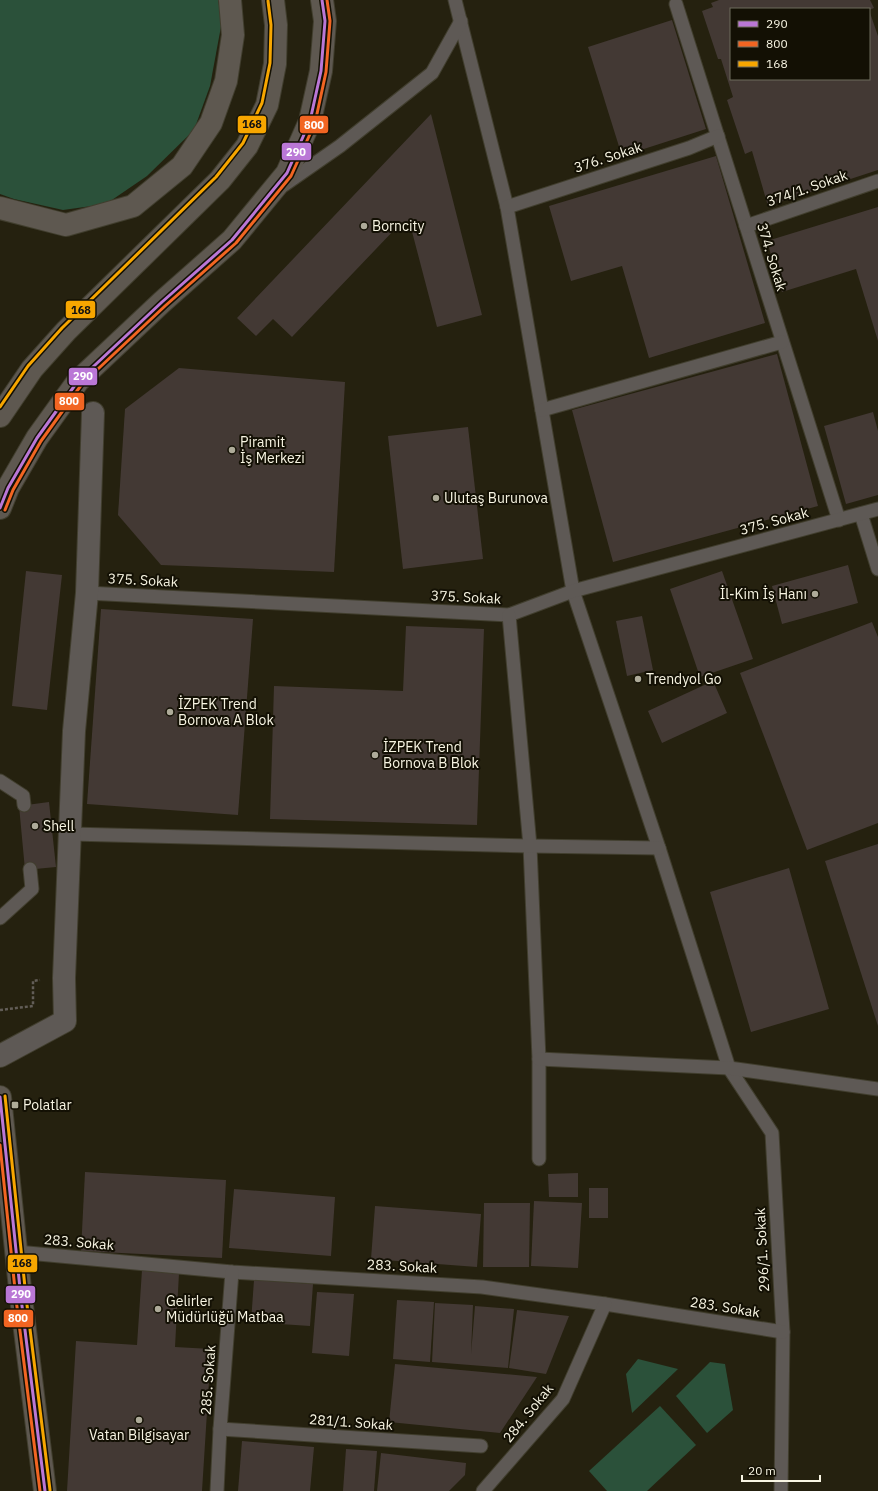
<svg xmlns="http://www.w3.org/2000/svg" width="878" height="1491" font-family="'IBM Plex Sans',sans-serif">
	<rect width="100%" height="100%" fill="#25210f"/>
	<g fill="#2b513a">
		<polygon points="0,0 218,0 222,21 210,86 194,130 147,176 106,204 63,210 14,199 0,194"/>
		<polygon points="638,1359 678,1369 632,1413 626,1374"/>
		<polygon points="710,1362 725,1364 733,1410 707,1433 676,1396"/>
		<polygon points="660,1406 696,1445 647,1491 607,1491 589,1471"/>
	</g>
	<g fill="#433934" fill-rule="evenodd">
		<path d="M719 0H870L874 8 869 10 878 36V170L768 206 752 151 745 154 727 100 733 97 721 59H718L702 11 713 7 711 3ZM731 9H869V79H731Z"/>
		<polygon points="672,20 706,129 622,156 588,47"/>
		<polygon points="431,114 482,315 437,327 410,224 396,228 292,337 273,319 256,336 237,318"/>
		<polygon points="716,156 765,323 649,358 622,266 571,281 549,206"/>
		<polygon points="878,207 878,341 856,269 782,292 767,241"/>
		<polygon points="777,354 818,506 613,562 572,410"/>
		<polygon points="179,368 345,382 334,572 161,565 118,515 125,409"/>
		<polygon points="873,412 878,431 878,495 846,504 824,426"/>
		<polygon points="468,427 483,559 403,569 388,436"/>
		<polygon points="848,565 858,603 782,624 772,586"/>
		<polygon points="26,571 62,575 47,710 12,706"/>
		<polygon points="722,571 753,659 700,677 670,589"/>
		<polygon points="101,609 253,619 238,815 87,804"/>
		<polygon points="642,616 653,670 627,676 616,621"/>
		<polygon points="872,622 878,637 878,823 807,850 740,673"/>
		<polygon points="406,626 484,629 477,825 270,819 274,686 403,691"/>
		<polygon points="713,681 727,713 662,743 648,711"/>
		<polygon points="49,802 56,867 25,870 19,806"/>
		<polygon points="878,844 878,1026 825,861"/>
		<polygon points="789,868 829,1009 751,1032 710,892"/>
		<polygon points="85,1172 226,1180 222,1258 81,1251"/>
		<polygon points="578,1173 578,1197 549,1197 548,1174"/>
		<rect x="589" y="1188" width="19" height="30"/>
		<polygon points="234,1189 335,1197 331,1256 229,1248"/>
		<polygon points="534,1201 582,1203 578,1268 531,1266"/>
		<polygon points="484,1203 530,1203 529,1267 483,1267"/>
		<polygon points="375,1206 481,1214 477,1267 371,1259"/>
		<polygon points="142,1270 179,1273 175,1347 211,1349 202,1491 67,1491 76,1341 137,1345"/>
		<polygon points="254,1280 313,1284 310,1326 251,1322"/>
		<polygon points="317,1292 354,1294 349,1356 312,1353"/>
		<polygon points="397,1300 434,1302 430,1362 393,1359"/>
		<polygon points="435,1303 473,1305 471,1354 475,1306 514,1309 508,1368 432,1362"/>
		<polygon points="517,1310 569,1316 546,1374 509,1368"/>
		<polygon points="395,1364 537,1377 500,1433 389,1422"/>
		<polygon points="242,1441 314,1447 310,1491 238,1491"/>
		<polygon points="346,1449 377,1451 374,1491 343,1491"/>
		<polygon points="381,1453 466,1463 465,1475 449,1491 377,1491"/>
	</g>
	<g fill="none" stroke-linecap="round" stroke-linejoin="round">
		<g stroke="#413e2e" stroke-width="15">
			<g id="lane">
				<polyline points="455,0 507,207 573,591 659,848 729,1068 772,1133 783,1332 781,1491"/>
				<polyline points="676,4 839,520"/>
				<polyline points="284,185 340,146 432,73 461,21"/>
				<polyline points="507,207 689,148 718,136"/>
				<polyline points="746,226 878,181"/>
				<polyline points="542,410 782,342"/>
				<polyline points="861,514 878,569"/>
				<polyline points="87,593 509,615 573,591 878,509"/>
				<polyline points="509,615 530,846 539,1059 539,1159"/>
				<polyline points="0,781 23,796 24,805"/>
				<polyline points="71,834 530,846 659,848"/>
				<polyline points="0,918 32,889 30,869"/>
				<polyline points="539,1059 729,1068 878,1089"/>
				<polyline points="17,1252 232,1272 482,1287 605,1304 783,1332"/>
				<polyline points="220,1429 481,1446"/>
				<polyline points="217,1491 220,1429 232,1272"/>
				<polyline points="483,1491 563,1399 605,1304"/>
			</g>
		</g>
		<g stroke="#413e2e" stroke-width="24">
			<polyline id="street" points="0,1056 65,1021 64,978 74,731 87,593 93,413"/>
		</g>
		<g stroke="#413e2e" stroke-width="24">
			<g id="primary">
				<polyline points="0,208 66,225 133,206 182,166 211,123 226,81 233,35 230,0"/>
				<polyline points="0,416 32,369 66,331 220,180 247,146 267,105 275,64 276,25 273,0"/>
				<polyline points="0,508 8,488 37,438 78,381 162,302 232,240 287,173 310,121 321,71 325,21 322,0"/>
				<polyline points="0,1097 21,1298 45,1491"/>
			</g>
		</g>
		<polyline stroke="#625d57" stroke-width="2.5" stroke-dasharray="3 2" stroke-linecap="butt" points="0,1010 33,1006 33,981 40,980"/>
		<use href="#lane" stroke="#5e5955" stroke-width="13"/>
		<use href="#street" stroke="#5e5955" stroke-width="22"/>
		<use href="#primary" stroke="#5e5850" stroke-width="22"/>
		<g stroke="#131004" stroke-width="6">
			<g id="bus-1">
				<polyline points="0,508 8,488 37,438 78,381 162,302 232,240 287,173 310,121 321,71 325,21 322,0"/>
				<polyline points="0,1097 21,1298 45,1491"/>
			</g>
		</g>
		<g stroke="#131004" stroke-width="6">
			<g id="bus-2">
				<polyline points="5,510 13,490 41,441 82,384 165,306 236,243 291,176 315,123 326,72 330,21 327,0"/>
				<polyline points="0,1145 16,1299 40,1491"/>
			</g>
		</g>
		<g stroke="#131004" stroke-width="6">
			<g id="bus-3">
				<polyline points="0,407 28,366 62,328 216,177 243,143 262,103 270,63 271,25 268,1"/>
				<polyline points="5,1096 26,1297 50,1490"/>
			</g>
		</g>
		<use href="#bus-1" stroke="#ba77d6" stroke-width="3"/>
		<use href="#bus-2" stroke="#f26522" stroke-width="3"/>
		<use href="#bus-3" stroke="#f7a600" stroke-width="3"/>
	</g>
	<g fill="#aeab99" stroke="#131004" stroke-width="1.5">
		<circle cx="364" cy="226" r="4"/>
		<circle cx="232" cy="450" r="4"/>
		<circle cx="436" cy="498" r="4"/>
		<circle cx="815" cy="594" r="4"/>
		<circle cx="638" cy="679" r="4"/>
		<circle cx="170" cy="712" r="4"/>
		<circle cx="375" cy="755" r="4"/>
		<circle cx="35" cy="826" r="4"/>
		<rect x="11" y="1101" width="8" height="8" rx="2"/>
		<circle cx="158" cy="1309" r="4"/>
		<circle cx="139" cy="1420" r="4"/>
	</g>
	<g text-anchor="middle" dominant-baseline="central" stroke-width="4" stroke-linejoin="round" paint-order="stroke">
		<g font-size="14" fill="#f8f5e3" stroke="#131004">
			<text transform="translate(608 157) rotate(-18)">376. Sokak</text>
			<text transform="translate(807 188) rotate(-19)">374/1. Sokak</text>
			<text transform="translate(772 257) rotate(73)">374. Sokak</text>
			<text transform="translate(774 521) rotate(-15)">375. Sokak</text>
			<text transform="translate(143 580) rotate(3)">375. Sokak</text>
			<text transform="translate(466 597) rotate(3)">375. Sokak</text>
			<text transform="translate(79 1242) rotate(5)">283. Sokak</text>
			<text transform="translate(762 1250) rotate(-93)">296/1. Sokak</text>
			<text transform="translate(402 1266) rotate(3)">283. Sokak</text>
			<text transform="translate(725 1307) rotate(9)">283. Sokak</text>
			<text transform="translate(208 1380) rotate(-86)">285. Sokak</text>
			<text transform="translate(528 1413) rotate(-51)">284. Sokak</text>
			<text transform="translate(351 1422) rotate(4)">281/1. Sokak</text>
		</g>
		<g font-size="14" fill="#f8f5e3" stroke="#131004" text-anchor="start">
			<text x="372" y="226">Borncity</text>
			<text x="240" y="442">Piramit<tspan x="240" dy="16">İş Merkezi</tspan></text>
			<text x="444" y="498">Ulutaş Burunova</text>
			<text x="807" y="594" text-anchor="end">İl-Kim İş Hanı</text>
			<text x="646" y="679">Trendyol Go</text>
			<text x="178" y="704">İZPEK Trend<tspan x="178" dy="16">Bornova A Blok</tspan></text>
			<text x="383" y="747">İZPEK Trend<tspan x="383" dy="16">Bornova B Blok</tspan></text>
			<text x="43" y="826">Shell</text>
			<text x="23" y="1105">Polatlar</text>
			<text x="166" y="1301">Gelirler<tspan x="166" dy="16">Müdürlüğü Matbaa</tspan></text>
			<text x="139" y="1435" text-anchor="middle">Vatan Bilgisayar</text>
		</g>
	</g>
	<g stroke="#131004" stroke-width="1.5">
		<rect x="237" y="115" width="30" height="19" rx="4" fill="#f7a600"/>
		<rect x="299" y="115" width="30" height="19" rx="4" fill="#f26522"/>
		<rect x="281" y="142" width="31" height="19" rx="4" fill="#ba77d6"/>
		<rect x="65" y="300" width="31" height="19" rx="4" fill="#f7a600"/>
		<rect x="68" y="367" width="30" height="19" rx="4" fill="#ba77d6"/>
		<rect x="54" y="392" width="31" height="19" rx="4" fill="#f26522"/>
		<rect x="7" y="1254" width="31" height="19" rx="4" fill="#f7a600"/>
		<rect x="5" y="1285" width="31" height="19" rx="4" fill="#ba77d6"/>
		<rect x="3" y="1309" width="31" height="19" rx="4" fill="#f26522"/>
	</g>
	<g font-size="11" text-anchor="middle" font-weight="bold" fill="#fff">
		<text x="314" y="129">800</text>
		<text x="296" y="156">290</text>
		<text x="83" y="380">290</text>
		<text x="69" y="405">800</text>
		<text x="21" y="1298">290</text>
		<text x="18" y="1322">800</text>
	</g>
	<g font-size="11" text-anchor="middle" font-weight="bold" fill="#111">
		<text x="252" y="128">168</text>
		<text x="81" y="314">168</text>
		<text x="22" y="1267">168</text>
	</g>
	<rect x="730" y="8" width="140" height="72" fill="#131004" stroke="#6f6c5d"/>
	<rect x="738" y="21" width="20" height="6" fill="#ba77d6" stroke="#6f6c5d"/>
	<text x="766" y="28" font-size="12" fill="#f8f5e3">290</text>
	<rect x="738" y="41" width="20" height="6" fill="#f26522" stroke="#6f6c5d"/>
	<text x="766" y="48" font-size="12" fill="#f8f5e3">800</text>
	<rect x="738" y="61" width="20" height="6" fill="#f7a600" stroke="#6f6c5d"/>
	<text x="766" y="68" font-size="12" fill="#f8f5e3">168</text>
	<path d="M742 1475v6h78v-6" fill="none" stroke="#f8f5e3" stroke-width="2"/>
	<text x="748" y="1475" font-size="12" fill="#f8f5e3" stroke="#131004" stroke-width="3" paint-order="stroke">20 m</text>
</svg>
